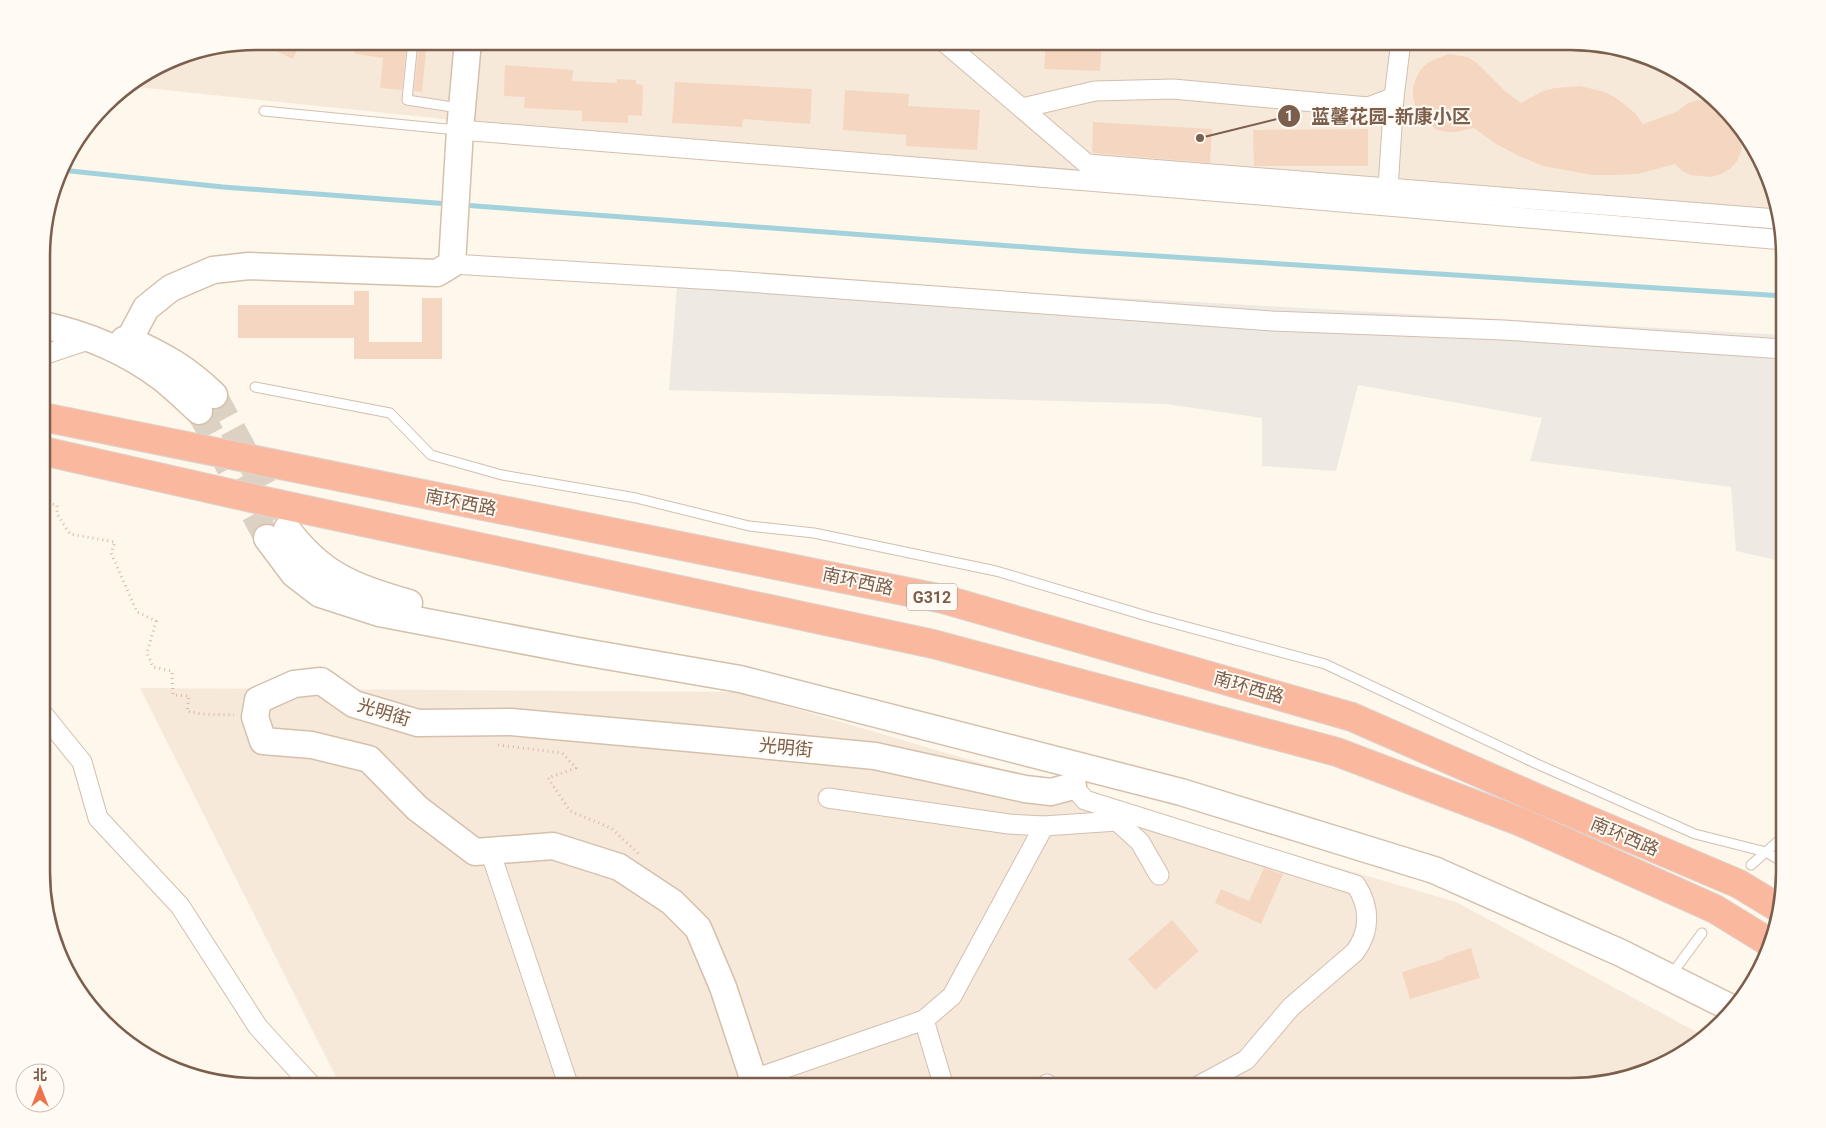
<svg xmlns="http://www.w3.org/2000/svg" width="1826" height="1128" font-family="Roboto,'Noto Sans SC',sans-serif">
	<rect width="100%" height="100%" fill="#fef7eb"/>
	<g fill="#f6e9d9">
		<polygon points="256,41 1571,41 1626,49 1689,77 1756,149 1782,233 530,128 127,86 174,57"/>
		<polygon points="140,688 738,692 1456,902 1702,1035 1678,1058 1584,1086 341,1087"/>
	</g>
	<polygon fill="#efe9e3" points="678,273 1784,335 1784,562 1736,551 1731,487 1530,461 1542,418 1358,385 1336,471 1262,466 1262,418 1166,404 669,390"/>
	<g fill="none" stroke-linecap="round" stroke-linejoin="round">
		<g stroke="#a3d2dc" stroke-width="5">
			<polyline points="61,170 223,187 449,204"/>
			<polyline points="462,205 1079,251 1784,296"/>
		</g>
	</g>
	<g fill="#f5d7c1">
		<polygon points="255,41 301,41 293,59"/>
		<polygon points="357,41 407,41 402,90 380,88 383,58 355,54"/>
		<polygon points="419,41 427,41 422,92 414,91"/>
		<polygon points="1046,41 1102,41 1100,71 1044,69"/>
		<polygon points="1448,54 1468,57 1477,63 1505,91 1521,103 1543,91 1555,88 1580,86 1605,92 1616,98 1635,113 1643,124 1676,112 1688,103 1698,100 1711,101 1743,135 1741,152 1737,161 1730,169 1721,174 1711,177 1691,175 1682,171 1675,164 1638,174 1615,175 1592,175 1543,166 1519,156 1496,144 1474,128 1457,132 1447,132 1437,130 1421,117 1416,108 1413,98 1413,88 1416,78 1421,69 1429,62"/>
		<polygon points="505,65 573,70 572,81 617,83 617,79 636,80 636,84 643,85 642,116 628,115 628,123 582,121 582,111 524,108 525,97 504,96"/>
		<polygon points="675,82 812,89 810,124 743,119 742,127 672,123"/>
		<polygon points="845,90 909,94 908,106 980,110 977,150 906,146 906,135 843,130"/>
		<polygon points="1093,122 1212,129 1210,163 1092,153"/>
		<polygon points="1368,129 1368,166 1254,166 1253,130"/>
		<polygon points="354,291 369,291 369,342 422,342 422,298 442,298 442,359 354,359 354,338 238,338 238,305 354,305"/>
		<polygon points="1264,868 1283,874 1261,924 1215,903 1221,889 1249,901"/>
		<polygon points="1172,920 1199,951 1155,990 1128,959"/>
		<polygon points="1471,948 1480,978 1410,999 1402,972 1444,959 1444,957"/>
	</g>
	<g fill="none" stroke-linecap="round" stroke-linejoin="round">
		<g stroke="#ddd1c3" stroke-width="26" stroke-dasharray="26 13" stroke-linecap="butt">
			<polyline points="214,395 280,517"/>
			<polyline points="199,411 267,538"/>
		</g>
		<g stroke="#d2bfaf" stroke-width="11">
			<g id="lane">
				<polyline points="413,41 407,100 459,108"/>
				<polyline points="443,41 465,43"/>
				<polyline points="264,111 457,130"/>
				<polyline points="255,387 390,413 431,455 502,475 636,498 749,526 814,533 996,571 1150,617 1325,664 1537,764 1695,834 1766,852 1784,863"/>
				<polyline points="1751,865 1784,836"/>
				<polyline points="1671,975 1702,933"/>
			</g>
		</g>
		<g stroke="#d2bfaf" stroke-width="21">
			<g id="street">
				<polyline points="943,41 1087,164 1777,219"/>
				<polyline points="1022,108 1095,91 1173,89 1368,107 1394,97"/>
				<polyline points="460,130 1248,194 1784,240"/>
				<polyline points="1388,188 1394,97 1401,41"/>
				<polyline points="452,264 733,281 1272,321 1503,330 1784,349"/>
				<polyline points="43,355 91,339"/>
				<polyline points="43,714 82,762 98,818 180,906 258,1027 313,1087"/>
				<path d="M1077 775 1073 786 1085 800 1356 885C1370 907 1371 930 1355 952L1291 1007 1246 1060 1198 1086"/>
				<polyline points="828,798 1009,824 1044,826 1117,821 1121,812"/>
				<polyline points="1117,821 1140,842 1159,875"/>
				<polyline points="490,851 569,1087"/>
				<polyline points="924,1020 944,1087"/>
				<polyline points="754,1079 924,1020 952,996 1044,826"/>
				<polyline points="1047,1084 1048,1086"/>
			</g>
		</g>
		<g stroke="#d5c0ac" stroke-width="29">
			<g id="secondary">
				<path d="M43 325C85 334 128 352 162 378 175 388 187 400 199 411"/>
				<path d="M124 340H129C164 356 186 368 214 395"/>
				<polyline points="126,355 129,340 146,308 171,288 213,270 249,266 437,273 452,264 460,130 468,41"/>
				<path d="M287 529C321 575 355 588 409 603"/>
				<polyline points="267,538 294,574 320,594 379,613 578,651 740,679 1181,792 1434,870 1621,953 1731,1008"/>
				<polyline points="756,1087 723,987 698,928 672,902 619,867 553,846 475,852 417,808 369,759 312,745 263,741 255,717 258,700 294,684 321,681 354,704 418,723 511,722 699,739 875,756 1025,789 1051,792 1073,786"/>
			</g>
		</g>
		<g stroke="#ddd5d0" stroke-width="30">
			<g id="highway">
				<polyline points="43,417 943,599 1352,717 1539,799 1739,884 1780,909"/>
				<polyline points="43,451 260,500 933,644 1337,752 1521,822 1715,909 1772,944"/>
			</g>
		</g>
		<g stroke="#dbbaa3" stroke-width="3" stroke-dasharray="1 4" stroke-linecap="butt">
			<polyline points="43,502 57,505 57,514 70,534 115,542 111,553 137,612 156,621 147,653 153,667 172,671 173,695 189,696 187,711 201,714 234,715"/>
			<polyline points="498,745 562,753 576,768 548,778 570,811 611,828 640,855"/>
		</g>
		<use href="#lane" stroke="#fff" stroke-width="9"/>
		<use href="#street" stroke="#fff" stroke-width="19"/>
		<use href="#secondary" stroke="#fff" stroke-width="26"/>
		<use href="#highway" stroke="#fab99f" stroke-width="28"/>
	</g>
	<g text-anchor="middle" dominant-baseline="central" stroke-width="4" stroke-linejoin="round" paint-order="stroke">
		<rect fill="#fffaf3" stroke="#a38d7d" stroke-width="1" x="907" y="583.5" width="50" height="27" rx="4"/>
		<g font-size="16" font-weight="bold" fill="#7b5e4b">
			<text x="932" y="597">G312</text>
		</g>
		<g font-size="18" fill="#7b5e4b" stroke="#fffaf3">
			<text transform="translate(461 502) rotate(11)">南环西路</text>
			<text transform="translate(858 581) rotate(12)">南环西路</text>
			<text transform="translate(1249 687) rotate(16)">南环西路</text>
			<text transform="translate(384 712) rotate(17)">光明街</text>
			<text transform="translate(786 747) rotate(6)">光明街</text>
			<text transform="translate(1625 836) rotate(23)">南环西路</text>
		</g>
	</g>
	<path d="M0 0H1826V1128H0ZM256 50H1570A206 206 0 0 1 1776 256V872A206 206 0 0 1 1570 1078H256A206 206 0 0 1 50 872V256A206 206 0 0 1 256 50Z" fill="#fffaf3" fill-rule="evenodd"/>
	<path fill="none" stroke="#7b5e4b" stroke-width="2.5" d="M256 50H1570A206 206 0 0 1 1776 256V872A206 206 0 0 1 1570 1078H256A206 206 0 0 1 50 872V256A206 206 0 0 1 256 50Z"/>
	<path fill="none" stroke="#7b5e4b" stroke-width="2" d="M1200 138L1289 116"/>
	<g fill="#7b5e4b" stroke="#fffaf3" stroke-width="2">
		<circle cx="1200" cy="138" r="5"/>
		<circle cx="1289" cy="116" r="12"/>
	</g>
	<g font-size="15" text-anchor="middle" font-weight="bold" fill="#fff">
		<text x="1289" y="121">1</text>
	</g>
	<g font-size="19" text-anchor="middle" font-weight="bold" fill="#7b5e4b" stroke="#fffaf3" stroke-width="4" stroke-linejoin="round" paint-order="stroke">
		<text x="1391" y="123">蓝馨花园-新康小区</text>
	</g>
	<g transform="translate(40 1088)"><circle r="24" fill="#fffaf3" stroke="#cabcb0"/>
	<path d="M0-4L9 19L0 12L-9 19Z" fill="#ed734b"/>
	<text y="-8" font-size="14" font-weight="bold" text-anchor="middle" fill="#7b5e4b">北</text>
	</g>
</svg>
